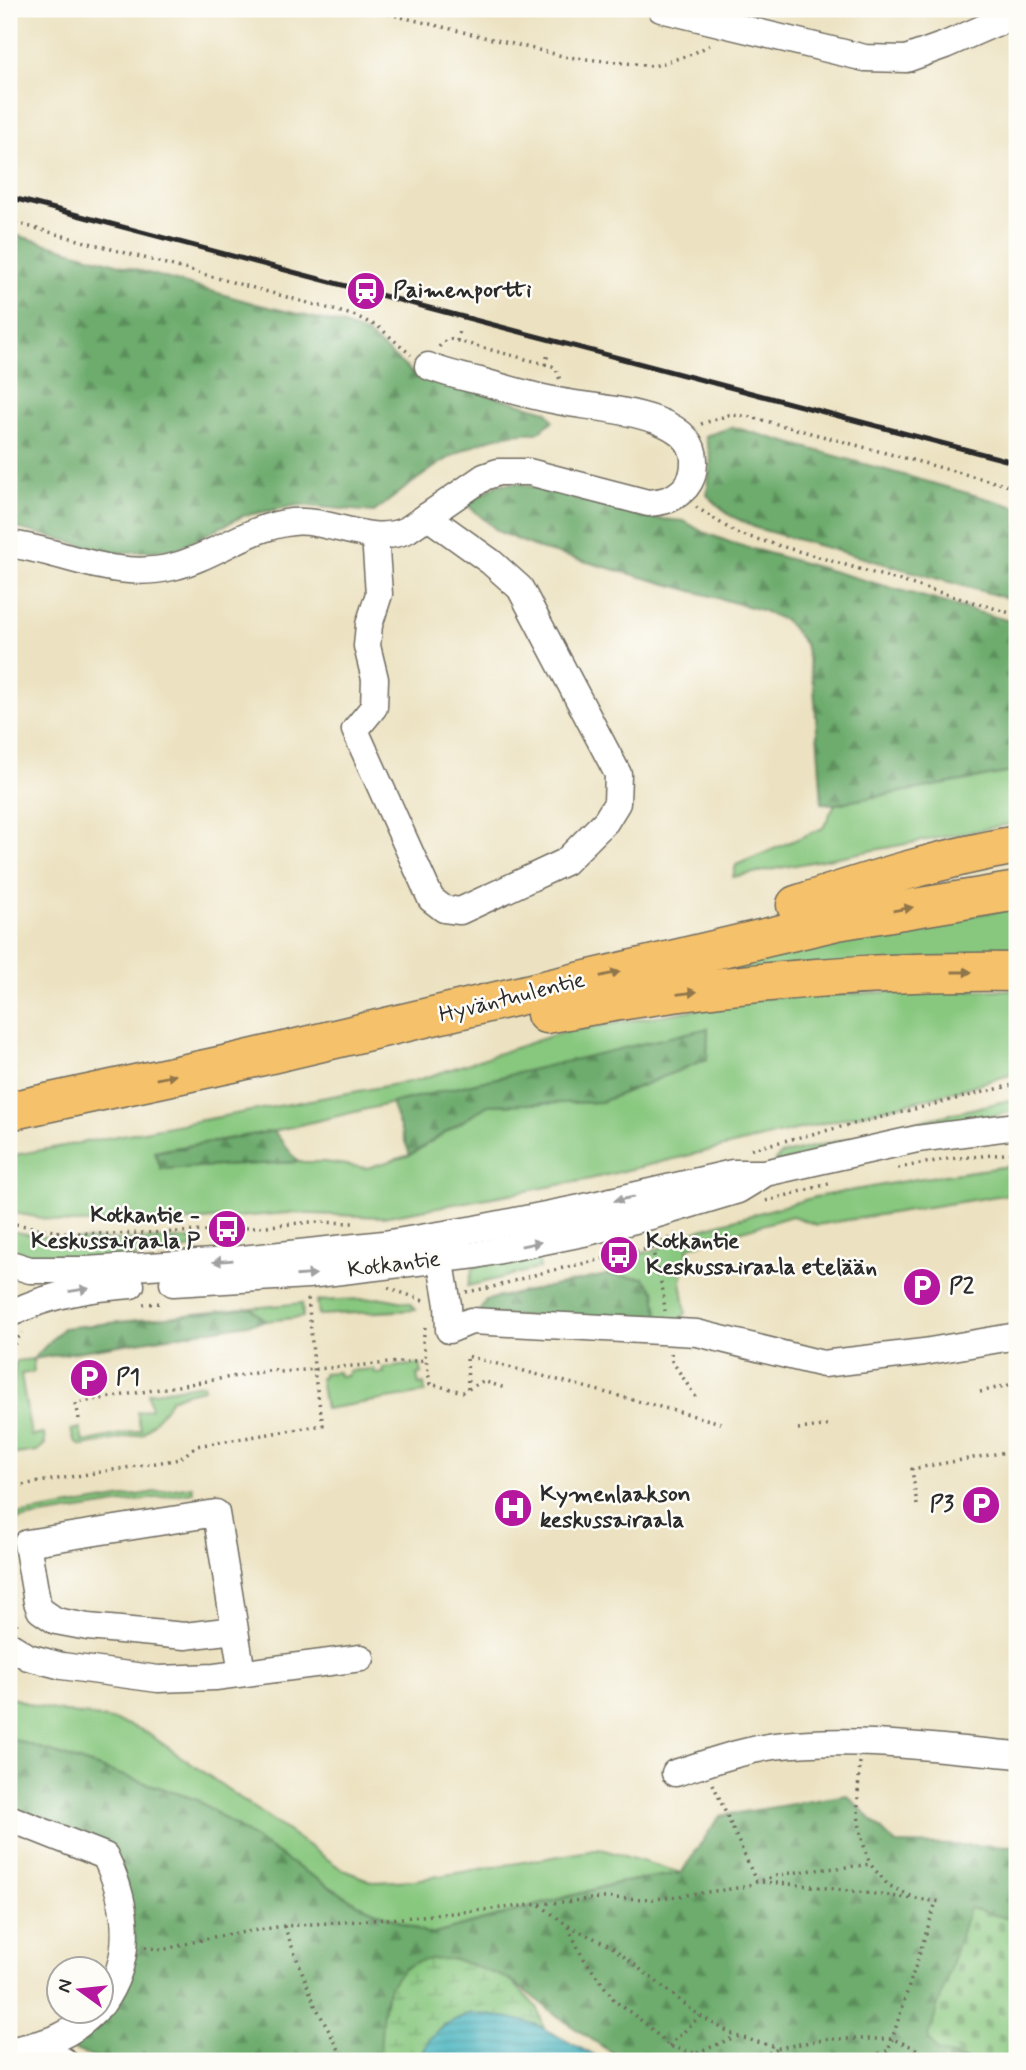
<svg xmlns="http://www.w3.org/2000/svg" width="1026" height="2070" font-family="Mynerve,sans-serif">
	<defs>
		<pattern id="forest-firs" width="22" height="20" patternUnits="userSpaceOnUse" patternTransform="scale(1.75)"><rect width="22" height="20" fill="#6dac6d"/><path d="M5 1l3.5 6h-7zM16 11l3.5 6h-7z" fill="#5a8c5a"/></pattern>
		<pattern id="wetland-marsh" width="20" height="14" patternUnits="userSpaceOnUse" patternTransform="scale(1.75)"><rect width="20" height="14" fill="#87c77e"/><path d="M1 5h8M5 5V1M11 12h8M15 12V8" fill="none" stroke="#6fa267"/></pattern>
		<pattern id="cemetery-stones" width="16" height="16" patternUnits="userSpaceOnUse" patternTransform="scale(1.75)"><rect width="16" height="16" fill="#87c77e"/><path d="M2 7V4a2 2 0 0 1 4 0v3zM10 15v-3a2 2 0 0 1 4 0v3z" fill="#6fa267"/></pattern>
		<pattern id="water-rules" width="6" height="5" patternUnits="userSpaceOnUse" patternTransform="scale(1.75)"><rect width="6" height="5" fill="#46b4c0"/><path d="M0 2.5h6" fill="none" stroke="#3b939c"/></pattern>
	</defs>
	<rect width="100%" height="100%" fill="#fdfcf7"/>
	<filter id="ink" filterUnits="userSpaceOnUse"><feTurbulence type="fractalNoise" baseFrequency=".0143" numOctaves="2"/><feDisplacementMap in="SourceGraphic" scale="14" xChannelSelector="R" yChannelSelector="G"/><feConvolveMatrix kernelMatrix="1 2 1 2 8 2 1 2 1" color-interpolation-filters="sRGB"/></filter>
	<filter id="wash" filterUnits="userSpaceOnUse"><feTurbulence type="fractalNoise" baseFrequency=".00686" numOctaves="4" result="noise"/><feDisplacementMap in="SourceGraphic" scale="28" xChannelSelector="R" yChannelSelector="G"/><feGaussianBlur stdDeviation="1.57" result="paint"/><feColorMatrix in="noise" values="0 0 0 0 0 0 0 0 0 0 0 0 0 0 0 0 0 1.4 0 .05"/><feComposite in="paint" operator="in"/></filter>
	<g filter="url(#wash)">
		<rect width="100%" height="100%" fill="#ece2c1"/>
		<g fill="#87c77e" stroke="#597954" stroke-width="2" fill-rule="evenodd">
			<polygon points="1017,771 1017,823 733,877 736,865 823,828 835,804"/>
			<polygon points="1017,908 1017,959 640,981 851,934"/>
			<path d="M934 990H1017V1073L933 1097 586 1180 383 1217 288 1213 189 1221 68 1223 9 1212V1156L418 1080 563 1032 771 997ZM708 1029 707 1059 601 1102 488 1105 410 1155 367 1168 325 1162H298L161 1169 155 1151 274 1131Z"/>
			<polygon points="1017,1098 1017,1111 774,1163 780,1155"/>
			<polygon points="1017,1165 1017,1193 817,1225 792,1216 689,1247 681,1281 686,1313 681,1318 659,1322 606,1275 614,1262 660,1248 701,1229 815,1197 916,1179"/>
			<path d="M9 1231 65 1240 192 1239 195 1248C136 1256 68 1274 11 1249Z"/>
			<polygon points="538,1259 540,1268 468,1286 473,1268 487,1261"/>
			<polygon points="383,1298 410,1303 415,1310 319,1315 317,1301"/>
			<polygon points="302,1303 303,1317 266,1321 251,1308"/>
			<polygon points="33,1359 34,1372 21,1374 31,1436 44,1434 45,1444 37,1451 9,1455 9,1412 16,1361"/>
			<polygon points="420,1364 422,1374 417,1375 419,1385 424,1384 425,1393 325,1409 320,1378 323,1377 323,1373 338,1372 339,1376 348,1375 348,1371 374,1369 375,1374 384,1373 383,1368"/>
			<path d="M203 1384 204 1389 185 1393 171 1399 165 1409 143 1434 84 1446C74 1445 73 1438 71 1430L80 1428 83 1442 141 1430 137 1412 151 1409 148 1393Z"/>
			<polygon points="192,1486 193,1492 16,1520 18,1535 9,1537 9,1516"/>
			<path d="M9 1696C52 1717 103 1711 146 1732L343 1870 374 1882 415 1880 601 1849 681 1873 617 1883 431 1935 358 1904 288 1861 197 1800 9 1738Z"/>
		</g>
		<g fill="url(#forest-firs)" stroke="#4c6c4c" stroke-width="2">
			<path d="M9 233 256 304 344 325 368 335 414 374 547 411 553 421 537 433C474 429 422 476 374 512L298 505 243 516 177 549 114 553 9 526Z"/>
			<polygon points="733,427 1017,507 1017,601 756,528 729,515 707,495 711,458 705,436"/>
			<polygon points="518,483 649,518 684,521 703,532 732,543 1017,623 1017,771 835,804 822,803 814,688 805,644 786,621 761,610 540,549 499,532 466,504 499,484"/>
			<polygon points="708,1028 707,1059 601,1102 488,1105 410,1155 391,1103"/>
			<polygon points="274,1131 298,1162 161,1169 155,1152"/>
			<polygon points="606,1275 644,1278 655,1292 659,1322 478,1314 486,1300"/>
			<polygon points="251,1308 266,1321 33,1359 63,1328"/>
			<polygon points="9,1738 197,1800 288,1861 358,1904 431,1935 617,1883 681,1873 720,1816 847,1795 896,1844 1017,1846 1017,2061 632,2061 611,2052 564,2021 511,1980 454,1959 384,2001 380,2061 102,2061 70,2048 110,2007 127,1882 9,1811"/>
		</g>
		<path fill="url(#wetland-marsh)" stroke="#597954" stroke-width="2" d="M454 1959 511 1980 538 2009 544 2029 535 2024H444C433 2034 424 2046 421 2061H380C382 2026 378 1973 420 1961 431 1959 443 1959 454 1959Z"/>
		<polygon fill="url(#cemetery-stones)" stroke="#597954" stroke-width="2" points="969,1908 1017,1921 1017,2061 969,2061 937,2051 928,2038"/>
		<path fill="url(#water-rules)" stroke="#387076" stroke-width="2" d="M471 2013 510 2018 535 2024 604 2061H421C427 2032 445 2023 471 2013Z"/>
	</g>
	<g filter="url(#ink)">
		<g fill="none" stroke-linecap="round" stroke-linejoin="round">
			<g stroke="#6f6b60" stroke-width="29">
				<g id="minor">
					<polyline points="661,9 865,58 906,59 945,45 993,24 1017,18"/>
					<polyline points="375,536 379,594 369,625 367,646 375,679 374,707 355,730 431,899 444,909 460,911 565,862 606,821 617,803 618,774 520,588 491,562 427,516"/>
					<path d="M9 544C64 551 114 581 172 567 214 557 248 527 292 522 331 518 368 547 407 530L484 477 498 472H529L648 503C664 502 675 499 686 487 692 480 694 471 694 462 696 409 588 409 553 400 528 395 504 388 480 381 462 377 444 373 428 366"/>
					<polyline points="438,1244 448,1305 449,1330 471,1321 697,1333 823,1364 924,1352 1017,1336"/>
					<polyline points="14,1265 30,1270 86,1270 213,1262 384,1244 475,1229 581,1208 733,1173 765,1173 917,1139 1017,1126"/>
					<polyline points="173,1283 308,1275 476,1255 588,1232 651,1216 738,1190 761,1176"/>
					<path d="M14 1312C52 1294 89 1288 131 1285"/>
					<polyline points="234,1630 185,1636 88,1627 56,1621 40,1610 37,1602 27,1543 216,1513 242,1673"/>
					<polyline points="9,1645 28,1657 62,1666 158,1679 215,1677 361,1658"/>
					<path d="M675 1773C708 1763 740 1751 774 1746 854 1736 937 1748 1017 1755"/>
					<path d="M9 1818 105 1856C129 1906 135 1957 102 2004"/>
					<polyline points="29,2047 64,2061"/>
					<path d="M9 2051C48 2042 66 2040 96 2010"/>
				</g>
			</g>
			<g stroke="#6f6b60" stroke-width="41">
				<g id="highway">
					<path d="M796 905C869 881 941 858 1017 845"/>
					<path d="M546 1014C701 984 860 970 1017 972"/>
					<polyline points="9,1111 233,1063 837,921 1017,891"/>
				</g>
			</g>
			<g stroke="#6f6b60" stroke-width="3.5" stroke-dasharray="2 5" stroke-linecap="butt">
				<polyline points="368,9 567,57 654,66 692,54 710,45"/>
				<polyline points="9,221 356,316 380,328 411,355"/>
				<polyline points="457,341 459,331"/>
				<polyline points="439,347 443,342 450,339 552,366 556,369 560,380"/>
				<polyline points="545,365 548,354"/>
				<polyline points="701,424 729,415 747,416 1017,488"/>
				<polyline points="696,507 736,533 1017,615"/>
				<polyline points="751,1149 1017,1084"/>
				<polyline points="898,1168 947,1159 1017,1153"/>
				<polyline points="766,1201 832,1183"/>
				<polyline points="9,1223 60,1232 109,1234 211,1231 312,1222 355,1223"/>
				<polyline points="652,1248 663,1291 665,1311"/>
				<polyline points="388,1288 423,1300 427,1300"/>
				<polyline points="466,1292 493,1287 541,1273 652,1248 680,1232"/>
				<polyline points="143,1304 164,1303"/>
				<polyline points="425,1327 423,1341 430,1384 463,1392 483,1381 505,1388"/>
				<polyline points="671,1353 672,1361 697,1399"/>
				<polyline points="9,1357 17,1339 23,1333"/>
				<polyline points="9,1366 10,1357"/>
				<polyline points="468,1389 467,1356 721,1423"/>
				<polyline points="980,1392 1017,1383"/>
				<polyline points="79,1419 76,1403 273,1370 280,1372 426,1360"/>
				<polyline points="798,1429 832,1425"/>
				<polyline points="9,1487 180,1459 196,1446 323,1425 315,1378 308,1296"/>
				<polyline points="917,1505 912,1469 1017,1450"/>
				<polyline points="9,1604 17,1625"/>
				<path d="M860 1762C857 1804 855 1823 870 1864"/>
				<polyline points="713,1784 756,1881"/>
				<polyline points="762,1882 803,1885 914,1899"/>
				<polyline points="540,1905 567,1925 612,1947 700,2016 736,2036 779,2048 826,2039 892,2039 913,2047 934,2061"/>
				<polyline points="284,1926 315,2005 345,2061"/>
				<polyline points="568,1927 582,1956 615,2001 646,2024 669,2046 723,2061"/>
				<path d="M145 1947 162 1950 213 1937 284 1926 402 1918 602 1898 655 1899 745 1887C782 1868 829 1871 870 1864L888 1885 917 1899 943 1902"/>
				<polyline points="669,2046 700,2016"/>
				<polyline points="697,2053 735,2037"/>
				<polyline points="749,2061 778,2049"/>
				<polyline points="859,2061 887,2051"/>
				<polyline points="885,2061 936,1902"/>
			</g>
			<use href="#minor" stroke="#fff" stroke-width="26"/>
			<use href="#highway" stroke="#f5c16b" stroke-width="38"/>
			<polyline stroke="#2b2b2b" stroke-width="5" points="9,197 1017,463"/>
		</g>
		<defs><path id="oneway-solid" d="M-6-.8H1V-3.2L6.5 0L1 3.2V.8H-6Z" transform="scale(1.75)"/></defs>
		<g fill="#90764b">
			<use href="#oneway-solid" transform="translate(903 909) rotate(-10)"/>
			<use href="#oneway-solid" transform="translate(962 972)"/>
			<use href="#oneway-solid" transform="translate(610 974) rotate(-13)"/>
			<use href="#oneway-solid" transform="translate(687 993) rotate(-7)"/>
			<use href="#oneway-solid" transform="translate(166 1077) rotate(-12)"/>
		</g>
		<g fill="#a0a0a0">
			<use href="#oneway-solid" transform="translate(624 1199) rotate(168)"/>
			<use href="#oneway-solid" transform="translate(531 1244) rotate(-11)"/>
			<use href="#oneway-solid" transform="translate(223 1261) rotate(175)"/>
			<use href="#oneway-solid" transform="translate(306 1275) rotate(-4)"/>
			<use href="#oneway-solid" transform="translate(79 1290) rotate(-9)"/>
		</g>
	</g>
	<defs>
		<g id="station-disc" transform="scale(2.0125)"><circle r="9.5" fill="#b5179e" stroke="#fdfcf7"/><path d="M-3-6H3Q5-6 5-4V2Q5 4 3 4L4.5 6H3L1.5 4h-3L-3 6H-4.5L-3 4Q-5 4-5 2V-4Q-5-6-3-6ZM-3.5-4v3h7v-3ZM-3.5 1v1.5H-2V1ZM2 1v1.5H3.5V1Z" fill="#fff"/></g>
		<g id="bus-disc" transform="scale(2.0125)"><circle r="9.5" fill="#b5179e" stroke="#fdfcf7"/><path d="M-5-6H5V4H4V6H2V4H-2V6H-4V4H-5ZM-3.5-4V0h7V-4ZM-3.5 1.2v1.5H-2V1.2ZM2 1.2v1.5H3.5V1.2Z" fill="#fff"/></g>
		<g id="parking-disc" transform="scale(2.0125)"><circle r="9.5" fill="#b5179e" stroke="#fdfcf7"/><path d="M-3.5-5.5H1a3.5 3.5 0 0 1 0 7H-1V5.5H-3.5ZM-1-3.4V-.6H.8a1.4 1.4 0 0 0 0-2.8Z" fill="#fff"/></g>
		<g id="hospital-disc" transform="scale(2.0125)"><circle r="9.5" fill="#b5179e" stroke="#fdfcf7"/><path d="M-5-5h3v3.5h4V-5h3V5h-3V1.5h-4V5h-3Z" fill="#fff"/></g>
	</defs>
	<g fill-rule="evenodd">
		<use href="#station-disc" x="366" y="291"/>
		<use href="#bus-disc" x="227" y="1229"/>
		<use href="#bus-disc" x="619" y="1255"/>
		<use href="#parking-disc" x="922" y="1287"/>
		<use href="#parking-disc" x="89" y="1378"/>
		<use href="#parking-disc" x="981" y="1505"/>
		<use href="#hospital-disc" x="513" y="1508"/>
	</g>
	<g text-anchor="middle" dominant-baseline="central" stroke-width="5" stroke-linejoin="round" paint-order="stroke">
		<g font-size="23" font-weight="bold" fill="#2b2b2b" stroke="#fdfcf7" text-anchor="start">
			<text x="393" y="291">Paimenportti</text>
			<text x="200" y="1216" text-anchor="end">Kotkantie -<tspan x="200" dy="26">Keskussairaala P</tspan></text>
			<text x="646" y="1242">Kotkantie<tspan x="646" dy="26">Keskussairaala etelään</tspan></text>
			<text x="949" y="1287">P2</text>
			<text x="116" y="1378">P1</text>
			<text x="540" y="1495">Kymenlaakson<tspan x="540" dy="26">keskussairaala</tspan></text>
			<text x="954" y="1505" text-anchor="end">P3</text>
		</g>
		<g font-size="23" fill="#2b2b2b" stroke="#fdfcf7">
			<text transform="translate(512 998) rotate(-14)">Hyväntuulentie</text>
			<text transform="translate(394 1265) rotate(-7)">Kotkantie</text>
		</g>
	</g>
	<rect width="1026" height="2070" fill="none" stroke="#fdfcf7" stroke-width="35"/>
	<g transform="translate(80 1990) rotate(285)"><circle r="33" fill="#fdfcf7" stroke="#a9a8a5" stroke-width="2"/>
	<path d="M0-5L12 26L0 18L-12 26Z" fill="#b5179e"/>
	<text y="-10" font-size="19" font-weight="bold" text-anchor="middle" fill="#2b2b2b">N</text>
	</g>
</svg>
